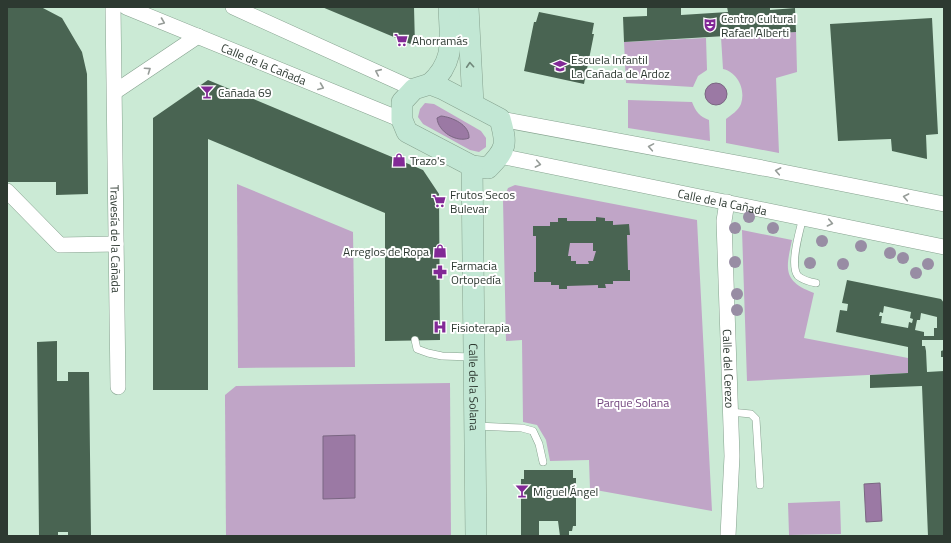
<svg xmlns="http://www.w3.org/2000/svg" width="951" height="543" font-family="'Titillium Web',sans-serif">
	<rect width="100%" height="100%" fill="#cbead5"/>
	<g fill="#c0a5c7">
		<path d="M796 32 797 72 776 78 779 153 726 143V119C731 115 738 111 741 104 746 89 737 72 723 69L721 37Z"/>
		<polygon points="706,38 707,70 698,76 693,87 626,83 624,42"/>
		<path d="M628 100 692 102C696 112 699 116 709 120L710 141 628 128Z"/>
		<polygon points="425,103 434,104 481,131 486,138 486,147 479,152 470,150 423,124 418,117 420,109"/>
		<polygon points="237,184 353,232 355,367 238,368"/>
		<polygon points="515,185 697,220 712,511 590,489 589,460 550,461 546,440 537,425 523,422 522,340 506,341 503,200 508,188"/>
		<path d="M742 230 792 240C786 269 782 281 814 293L804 338 908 358V373L747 381Z"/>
		<polygon points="450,383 451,536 226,536 225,402 225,395 236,386"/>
		<polygon points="840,501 841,534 789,535 788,503"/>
	</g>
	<g fill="#9b79a4" stroke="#7a6682">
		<circle cx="716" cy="94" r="11"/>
		<path d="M441 116C452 117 470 125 469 138 457 143 438 132 437 118Z"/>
		<polygon points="355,435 355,498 323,499 323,436"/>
		<polygon points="880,483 882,521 866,522 864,484"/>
	</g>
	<g fill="#496452" fill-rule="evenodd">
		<polygon points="7,7 41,7 62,18 82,52 87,74 88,194 56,195 56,182 8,182"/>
		<polygon points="322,7 414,7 415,46 401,40"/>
		<polygon points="647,7 681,7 681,15 728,12 727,7 770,7 770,10 795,8 796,32 624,42 623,17 647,16"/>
		<polygon points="539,12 594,23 592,34 594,34 584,84 524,71 534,22 536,22"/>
		<polygon points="932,18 938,134 926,135 927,159 892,151 891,139 838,141 830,24"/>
		<polygon points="208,80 423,170 439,194 440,340 385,341 385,213 208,139 208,390 153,390 153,118"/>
		<path d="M596 217 605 218V221H613V225L629 224 630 235H627L628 270H630V281H613V284H605L606 288H598V285L567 286V289H559V285H551V282H534V272H536V236H533V226H550V222H558V218H567V221H596ZM570 243H593V251H596L593 261H588L589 264H576V261H571V256H568Z"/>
		<path d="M847 280 941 299 944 303V340H922V346H925L926 351 927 372 944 371V536H928L922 386 870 388V375L908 373V347L836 332 840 310 847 311 848 304 842 303ZM884 306 911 312 910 318 913 319 912 323 909 322 908 328 881 323 882 316H879L880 312 883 313ZM921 313 937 317V328H934V336H924V332L915 330 917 320H920Z"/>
		<polygon points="57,341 57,381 68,381 68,372 89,372 91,536 68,536 68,532 58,532 58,536 39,536 37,342"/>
		<polygon points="944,350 944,357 941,357 941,351"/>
		<polygon points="524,470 573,470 573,478 576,478 576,526 573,526 572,531 569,531 569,536 560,536 558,521 539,521 539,536 521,536 521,479 524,479"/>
	</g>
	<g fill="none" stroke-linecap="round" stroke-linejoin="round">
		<g stroke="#86a28f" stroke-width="8">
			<g id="lane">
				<path d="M803 217C800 230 789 265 798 276 803 280 810 282 816 283"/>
				<polyline points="415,340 417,349 428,353 442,356 472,357"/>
				<polyline points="730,412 751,414 756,419 760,485"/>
				<polyline points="476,426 522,428 533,431 539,444 543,462"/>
			</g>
		</g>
		<g stroke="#86a28f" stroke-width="16">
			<g id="street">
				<path id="s1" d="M113 7 118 387"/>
				<path id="s2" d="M126 7 402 120"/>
				<polyline points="233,7 414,89"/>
				<polyline points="116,91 198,36"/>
				<polyline points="500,119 768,169 944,204"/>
				<path id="s3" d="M500 156 944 247"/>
				<polyline points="7,191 60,245 116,244"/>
				<path id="s4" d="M727 202 724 221 732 456 728 536"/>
			</g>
		</g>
		<g stroke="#86a28f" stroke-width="22">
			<g id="secondary">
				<polyline points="468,7 473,104"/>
				<path d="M430 84 443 89 500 119C507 144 507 149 488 168L472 166 407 132 402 120V102L414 89Z"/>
				<path d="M430 84C456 61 450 39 449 7"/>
				<path id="s5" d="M472 166 476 536"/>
			</g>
		</g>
		<use href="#lane" stroke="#fff" stroke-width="7"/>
		<use href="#street" stroke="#fff" stroke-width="15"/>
		<use href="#secondary" stroke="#c2e7d4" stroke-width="21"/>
	</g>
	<g fill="#988da4">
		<circle cx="749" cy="217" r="6"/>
		<circle cx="735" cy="228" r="6"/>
		<circle cx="773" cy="228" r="6"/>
		<circle cx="822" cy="241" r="6"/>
		<circle cx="861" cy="246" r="6"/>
		<circle cx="890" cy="253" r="6"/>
		<circle cx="903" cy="258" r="6"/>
		<circle cx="735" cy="262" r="6"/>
		<circle cx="810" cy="263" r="6"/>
		<circle cx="843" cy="264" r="6"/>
		<circle cx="928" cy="264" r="6"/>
		<circle cx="916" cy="273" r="6"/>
		<circle cx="737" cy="294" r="6"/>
		<circle cx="737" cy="310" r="6"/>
	</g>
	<defs><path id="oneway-chevron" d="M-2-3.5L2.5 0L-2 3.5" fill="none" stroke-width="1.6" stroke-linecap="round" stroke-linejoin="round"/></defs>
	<g stroke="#969c98">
		<use href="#oneway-chevron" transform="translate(162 22) rotate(22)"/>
		<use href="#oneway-chevron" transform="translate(148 70) rotate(-34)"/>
		<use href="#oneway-chevron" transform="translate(378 72) rotate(-156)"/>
		<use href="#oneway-chevron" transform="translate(321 87) rotate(22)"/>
		<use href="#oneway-chevron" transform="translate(651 147) rotate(-170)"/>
		<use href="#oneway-chevron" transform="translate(538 164) rotate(11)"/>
		<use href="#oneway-chevron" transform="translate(778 171) rotate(-169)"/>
		<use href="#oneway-chevron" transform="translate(906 197) rotate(-169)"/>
		<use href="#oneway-chevron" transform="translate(830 223) rotate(12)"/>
	</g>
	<use stroke="#70877a" href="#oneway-chevron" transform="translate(470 65) rotate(-94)"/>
	<defs>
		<g id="theatre-bare" transform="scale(1.08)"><path d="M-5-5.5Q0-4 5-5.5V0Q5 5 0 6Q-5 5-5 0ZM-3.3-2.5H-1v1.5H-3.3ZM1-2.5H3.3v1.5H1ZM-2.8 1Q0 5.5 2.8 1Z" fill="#822996" stroke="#fff" stroke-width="2.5" paint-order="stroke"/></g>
		<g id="supermarket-bare" transform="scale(1.08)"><path d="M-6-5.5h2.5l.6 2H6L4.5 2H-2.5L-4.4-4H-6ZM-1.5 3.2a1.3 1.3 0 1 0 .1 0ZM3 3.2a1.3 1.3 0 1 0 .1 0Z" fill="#822996" stroke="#fff" stroke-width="2.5" paint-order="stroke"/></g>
		<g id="school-bare" transform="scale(1.08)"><path d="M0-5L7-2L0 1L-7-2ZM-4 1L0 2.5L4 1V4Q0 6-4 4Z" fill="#822996" stroke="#fff" stroke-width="2.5" paint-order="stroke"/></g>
		<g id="bar-bare" transform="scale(1.08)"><path d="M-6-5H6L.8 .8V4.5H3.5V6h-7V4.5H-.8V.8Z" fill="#822996" stroke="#fff" stroke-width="2.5" paint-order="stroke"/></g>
		<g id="shop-bare" transform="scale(1.08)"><path d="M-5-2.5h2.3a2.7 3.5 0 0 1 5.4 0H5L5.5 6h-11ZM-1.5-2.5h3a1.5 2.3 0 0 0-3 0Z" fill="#822996" stroke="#fff" stroke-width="2.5" paint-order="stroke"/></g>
		<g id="pharmacy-bare" transform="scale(1.08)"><path d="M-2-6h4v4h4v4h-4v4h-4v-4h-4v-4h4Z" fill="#822996" stroke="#fff" stroke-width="2.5" paint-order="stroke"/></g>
		<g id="hospital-bare" transform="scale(1.08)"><path d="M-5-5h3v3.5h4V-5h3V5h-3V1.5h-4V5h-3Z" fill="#822996" stroke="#fff" stroke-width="2.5" paint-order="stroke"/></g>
	</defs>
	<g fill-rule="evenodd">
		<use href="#theatre-bare" x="710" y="25"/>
		<use href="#supermarket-bare" x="401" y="40"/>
		<use href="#school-bare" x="560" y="66"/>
		<use href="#bar-bare" x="207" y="92"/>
		<use href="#shop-bare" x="399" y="160"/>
		<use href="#supermarket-bare" x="439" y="201"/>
		<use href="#shop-bare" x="440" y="251"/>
		<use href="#pharmacy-bare" x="440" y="272"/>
		<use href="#hospital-bare" x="440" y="327"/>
		<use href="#bar-bare" x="522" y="491"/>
	</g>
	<g text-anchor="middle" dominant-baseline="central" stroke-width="4" stroke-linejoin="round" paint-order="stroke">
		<g font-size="12" fill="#2d3931" stroke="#fff" text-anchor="start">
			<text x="721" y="18">Centro Cultural<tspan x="721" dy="14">Rafael Alberti</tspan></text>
			<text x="412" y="40">Ahorramás</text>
			<text x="571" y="59">Escuela Infantil<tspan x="571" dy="14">La Cañada de Ardoz</tspan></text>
			<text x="218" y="92">Cañada 69</text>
			<text x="410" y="160">Trazo's</text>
			<text x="450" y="194">Frutos Secos<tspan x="450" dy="14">Bulevar</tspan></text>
			<text x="429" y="251" text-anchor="end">Arreglos de Ropa</text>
			<text x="451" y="265">Farmacia<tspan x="451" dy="14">Ortopedía</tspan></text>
			<text x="451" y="327">Fisioterapia</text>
			<text x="533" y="491">Miguel Ángel</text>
		</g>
		<g font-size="12" fill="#2d3931" stroke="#fff">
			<text stroke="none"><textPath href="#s2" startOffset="149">Calle de la Cañada</textPath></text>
			<text stroke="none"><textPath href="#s3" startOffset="227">Calle de la Cañada</textPath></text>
			<text stroke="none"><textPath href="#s1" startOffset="232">Travesía de la Cañada</textPath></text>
			<text stroke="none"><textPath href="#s4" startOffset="167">Calle del Cerezo</textPath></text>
			<text stroke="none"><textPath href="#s5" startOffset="221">Calle de la Solana</textPath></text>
		</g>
		<g font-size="12" fill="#6f417b" stroke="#fff">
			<text x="633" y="402">Parque Solana</text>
		</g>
	</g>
	<rect width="951" height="543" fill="none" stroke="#2d3931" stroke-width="16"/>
</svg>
